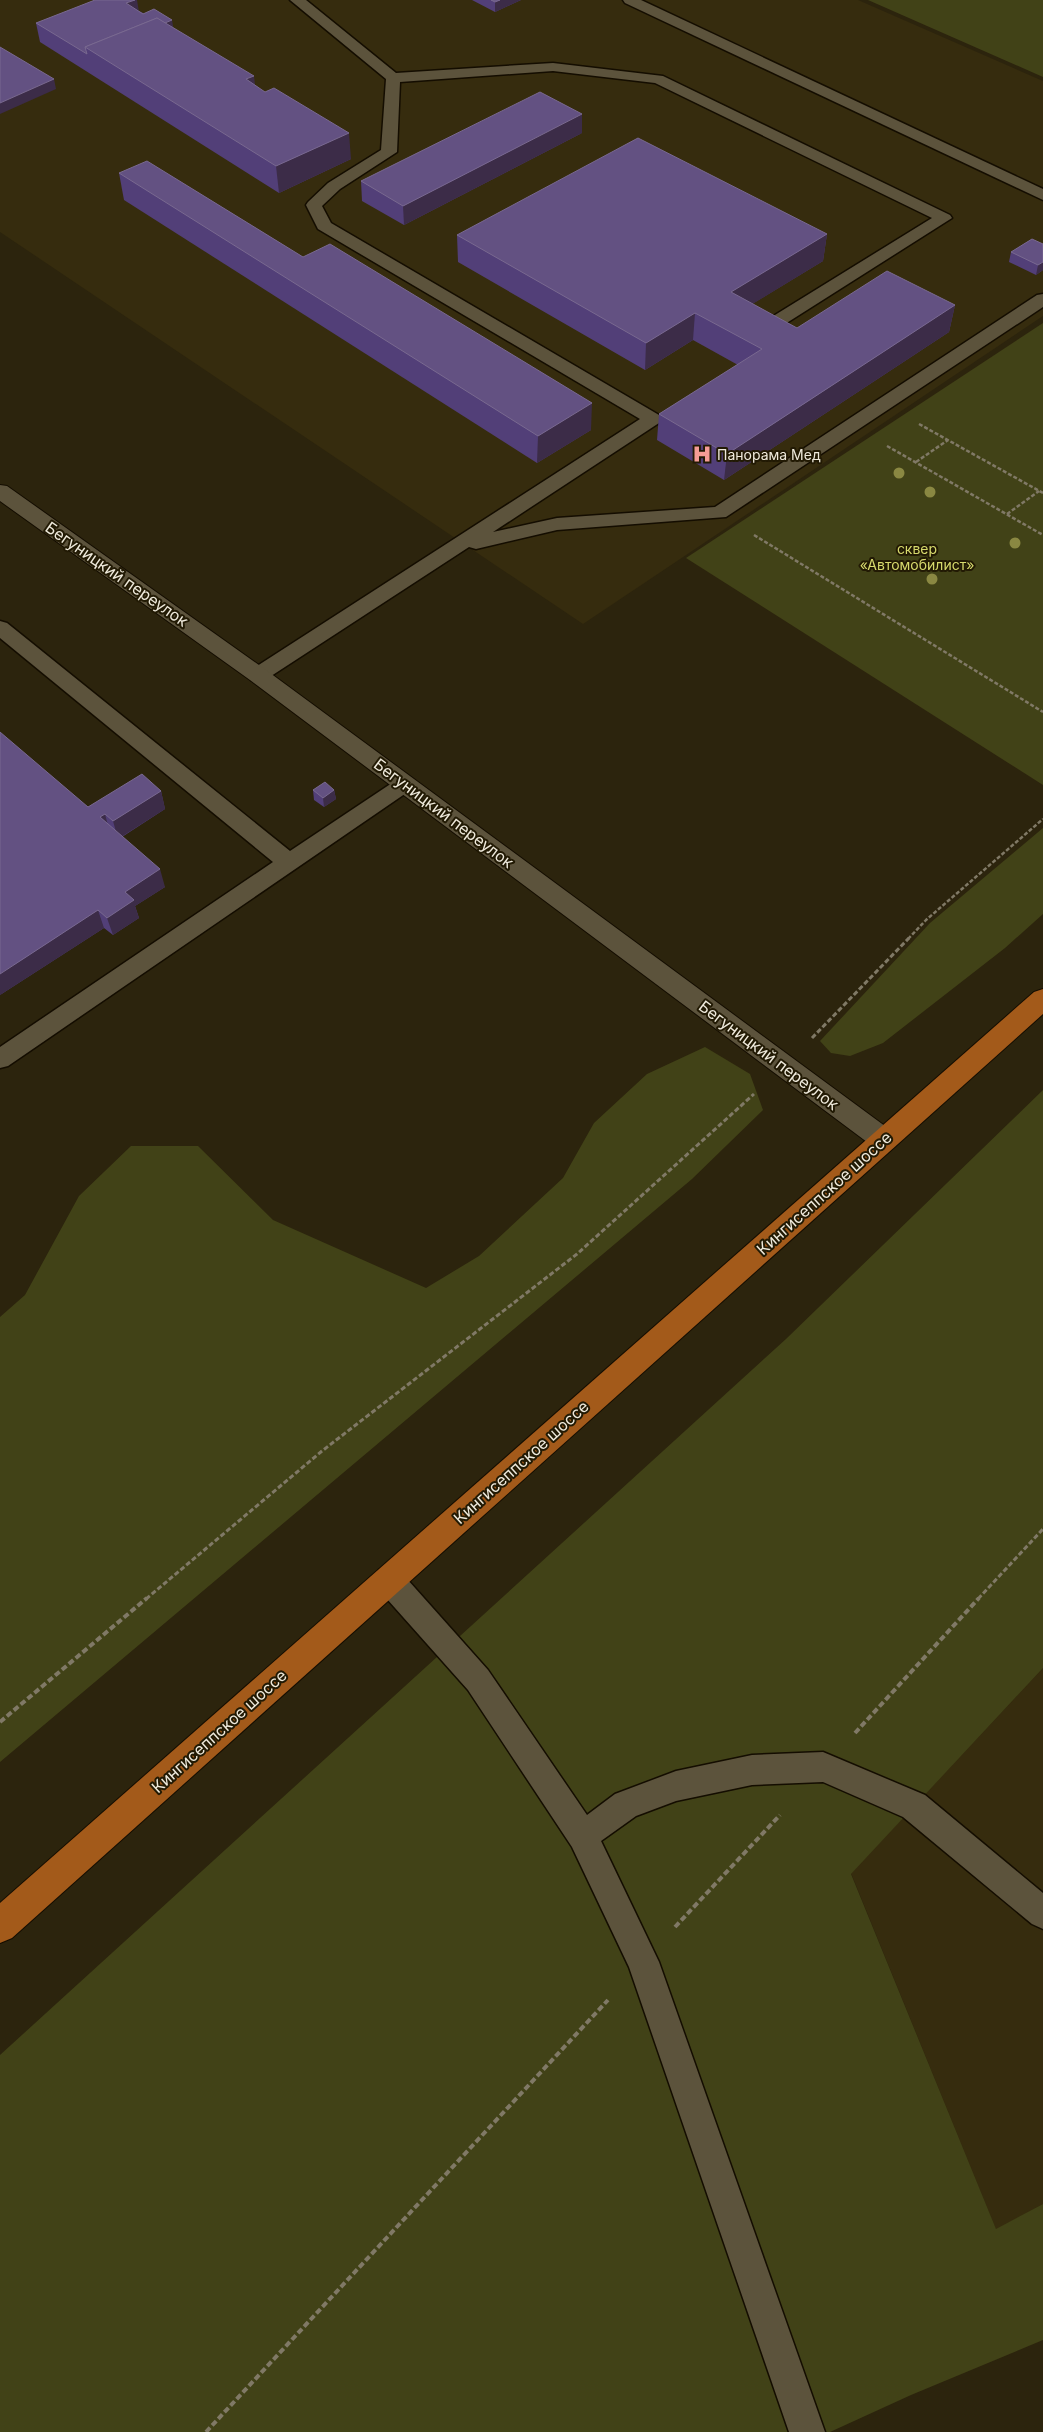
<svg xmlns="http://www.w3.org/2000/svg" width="1043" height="2432" font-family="Inter,sans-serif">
	<rect width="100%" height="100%" fill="#2c240d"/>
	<g fill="#362c0e">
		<polygon points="0,0 858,0 1043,81 1043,316 583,624 0,232"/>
		<polygon points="1043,1668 1043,2204 996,2230 851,1873"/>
	</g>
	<g fill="#414217">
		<polygon points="868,0 1043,0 1043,77"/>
		<polygon points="1043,323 1043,785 686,558"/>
		<polygon points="1043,828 1043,914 1005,948 883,1043 850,1056 831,1053 820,1041 930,923"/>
		<polygon points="705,1047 750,1074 763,1110 692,1179 0,1762 0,1317 25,1295 79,1196 131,1146 198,1146 273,1220 426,1288 479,1256 563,1178 594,1123 647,1074"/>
		<polygon points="1043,1090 1043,1668 851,1874 996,2229 1043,2204 1043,2340 911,2395 830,2432 0,2432 0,2055 786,1339"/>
	</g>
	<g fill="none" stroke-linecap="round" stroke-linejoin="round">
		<g stroke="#140d00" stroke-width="3">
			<g id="service">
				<polygon points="290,0 306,0 396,73 553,63 663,76 950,215 952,218 774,331 762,331 759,327 762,323 932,218 655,83 553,71 400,82 397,152 340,189 322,206 331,223 659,415 662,419 659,423 493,532 557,518 715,507 1037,295 1043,294 1043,307 726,517 557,530 476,549 469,547 265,680 258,682 251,680 248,675 251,670 640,419 318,229 306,205 308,202 328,183 381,150 386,79"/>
				<polygon points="623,0 641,0 1043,189 1043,200 625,3"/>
				<polygon points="0,621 7,623 290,851 398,779 405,776 412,779 416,784 412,789 8,1066 0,1068 0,1047 273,862 0,638"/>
				<polygon points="389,1566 399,1570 488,1670 587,1815 615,1794 676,1771 752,1755 823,1752 925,1795 1043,1893 1043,1929 1032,1924 903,1817 823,1782 752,1785 676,1801 636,1816 601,1841 659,1962 825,2432 789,2432 629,1967 572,1847 468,1690 379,1590 375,1580 379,1570"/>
			</g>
		</g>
		<g stroke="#140d00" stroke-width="2">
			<polygon id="minor" points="0,485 7,486 266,670 893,1132 897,1140 893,1148 884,1151 875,1148 250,680 0,501"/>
		</g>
		<g stroke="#140d00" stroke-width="2">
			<polygon id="primary" points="1043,989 1043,1014 12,1938 0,1943 0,1903 1034,992"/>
		</g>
		<g stroke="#807966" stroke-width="2.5" stroke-dasharray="4 2" stroke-linecap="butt">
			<polyline points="919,424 1043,493"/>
			<polyline points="887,446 1043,535"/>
			<polyline points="916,462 948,440"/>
			<polyline points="1007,514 1039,491"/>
			<polyline points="754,535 1043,712"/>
			<polyline points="908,939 926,920 1043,819"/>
		</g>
		<g stroke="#807966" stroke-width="3" stroke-dasharray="5 2.5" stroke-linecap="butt">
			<polyline points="812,1038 909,938"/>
			<polyline points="146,1599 322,1451 577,1254 754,1094"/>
			<polyline points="978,1599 1043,1529"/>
		</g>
		<g stroke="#807966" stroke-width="4" stroke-dasharray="6 3" stroke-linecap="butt">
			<polyline points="0,1722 147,1598"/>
			<polyline points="855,1733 979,1598"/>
			<polyline points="675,1927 780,1815"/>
			<polyline points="206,2432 608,2000"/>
		</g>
		<use href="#service" fill="#5c533c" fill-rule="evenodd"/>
		<use href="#minor" fill="#5c533c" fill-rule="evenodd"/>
		<use href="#primary" fill="#a35a1a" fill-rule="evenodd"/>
	</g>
	<g fill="#8a8842">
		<circle cx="899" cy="473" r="5.5"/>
		<circle cx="930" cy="492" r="5.5"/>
		<circle cx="1015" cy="543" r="5.5"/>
		<circle cx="932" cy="579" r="5.5"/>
	</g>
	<g fill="#523f78">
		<polygon points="472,0 521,0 495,12"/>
		<polygon points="139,11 173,28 255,85 351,159 279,193 40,42 36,23"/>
		<polygon points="582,133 404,225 362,201 361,181"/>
		<polygon points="119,173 303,257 591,430 537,463 124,200"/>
		<polygon points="827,234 823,261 752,304 797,328 955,305 949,332 724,480 657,440 659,414 738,365 693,340 645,370 458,262 457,235"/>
		<polygon points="1032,239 1043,270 1036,275 1009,262 1011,252"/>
		<polygon points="313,790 334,790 336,799 324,807 314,800"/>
		<polygon points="161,791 165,809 122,837 165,887 135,906 139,918 113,935 104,928 0,995 88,807"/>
	</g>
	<g fill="#3c2c48">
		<polygon points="135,0 137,0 140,18 126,3"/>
		<polygon points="500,0 521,0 495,12 495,2"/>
		<polygon points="172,20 175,38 93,52"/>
		<polygon points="254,76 257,102 246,79"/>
		<polygon points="54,79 56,89 0,114 0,103"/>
		<polygon points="582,114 582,133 404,225 403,206"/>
		<polygon points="349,133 351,159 279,193 276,166"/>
		<polygon points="827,234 823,261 728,319 731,292"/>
		<polygon points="1043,262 1043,270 1036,275 1038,265"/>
		<polygon points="955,305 949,332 724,480 727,454"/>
		<polygon points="695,313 693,340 645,370 646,343"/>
		<polygon points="592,403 591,430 537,463 538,436"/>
		<polygon points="334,790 336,799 324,807 323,798"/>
		<polygon points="161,791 165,809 118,839 113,821"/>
		<polygon points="105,814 110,833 100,817"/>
		<polygon points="160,869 165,887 135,906 139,918 113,935 107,918 125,892"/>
		<polygon points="98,910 104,928 0,995 0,974"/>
	</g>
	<g fill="#635182" stroke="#796990">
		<polygon points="95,0 135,0 126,3 143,14 154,9 172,20 165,23 157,18 85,47 87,54 36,23"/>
		<polygon points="491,0 500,0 495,2"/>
		<polygon points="157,18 254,76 246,79 265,92 274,88 349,133 276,166 85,47"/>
		<polygon points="0,47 54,79 0,103"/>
		<polygon points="540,92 582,114 403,206 361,181"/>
		<polygon points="638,138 827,234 731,292 797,328 887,271 955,305 727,454 659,414 762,349 695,313 646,343 457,235"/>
		<polygon points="147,161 303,257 330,244 592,403 538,436 119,173"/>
		<polygon points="1032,239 1043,244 1043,262 1038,265 1011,252"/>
		<polygon points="0,732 88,807 142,774 161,791 113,821 105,814 100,817 160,869 125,892 134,900 107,918 98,910 0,974"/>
		<polygon points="325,782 334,790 323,798 313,790"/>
	</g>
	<defs>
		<g id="hospital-bare" transform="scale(1.5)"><path d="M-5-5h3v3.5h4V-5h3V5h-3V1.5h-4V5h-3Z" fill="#f59c95" stroke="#221a04" stroke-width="2.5" paint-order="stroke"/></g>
	</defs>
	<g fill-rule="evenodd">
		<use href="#hospital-bare" x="702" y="454"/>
	</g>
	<g text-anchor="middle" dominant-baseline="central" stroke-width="4" stroke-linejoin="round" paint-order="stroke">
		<g font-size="14" fill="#efeadc" stroke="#221a04" text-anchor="start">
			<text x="717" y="454">Панорама Мед</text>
		</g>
		<g font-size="14" fill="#d7da6d" stroke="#221a04">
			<text x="917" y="548">сквер<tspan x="917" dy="16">«Автомобилист»</tspan></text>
		</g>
		<g font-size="16" fill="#efeadc" stroke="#221a04">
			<text transform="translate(117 574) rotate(35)">Бегуницкий переулок</text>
			<text transform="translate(444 813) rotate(37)">Бегуницкий переулок</text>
			<text transform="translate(769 1055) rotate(37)">Бегуницкий переулок</text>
			<text transform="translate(824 1193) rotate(-42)">Кингисеппское шоссе</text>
			<text transform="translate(521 1462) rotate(-42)">Кингисеппское шоссе</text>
			<text transform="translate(219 1731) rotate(-42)">Кингисеппское шоссе</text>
		</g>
	</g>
</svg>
